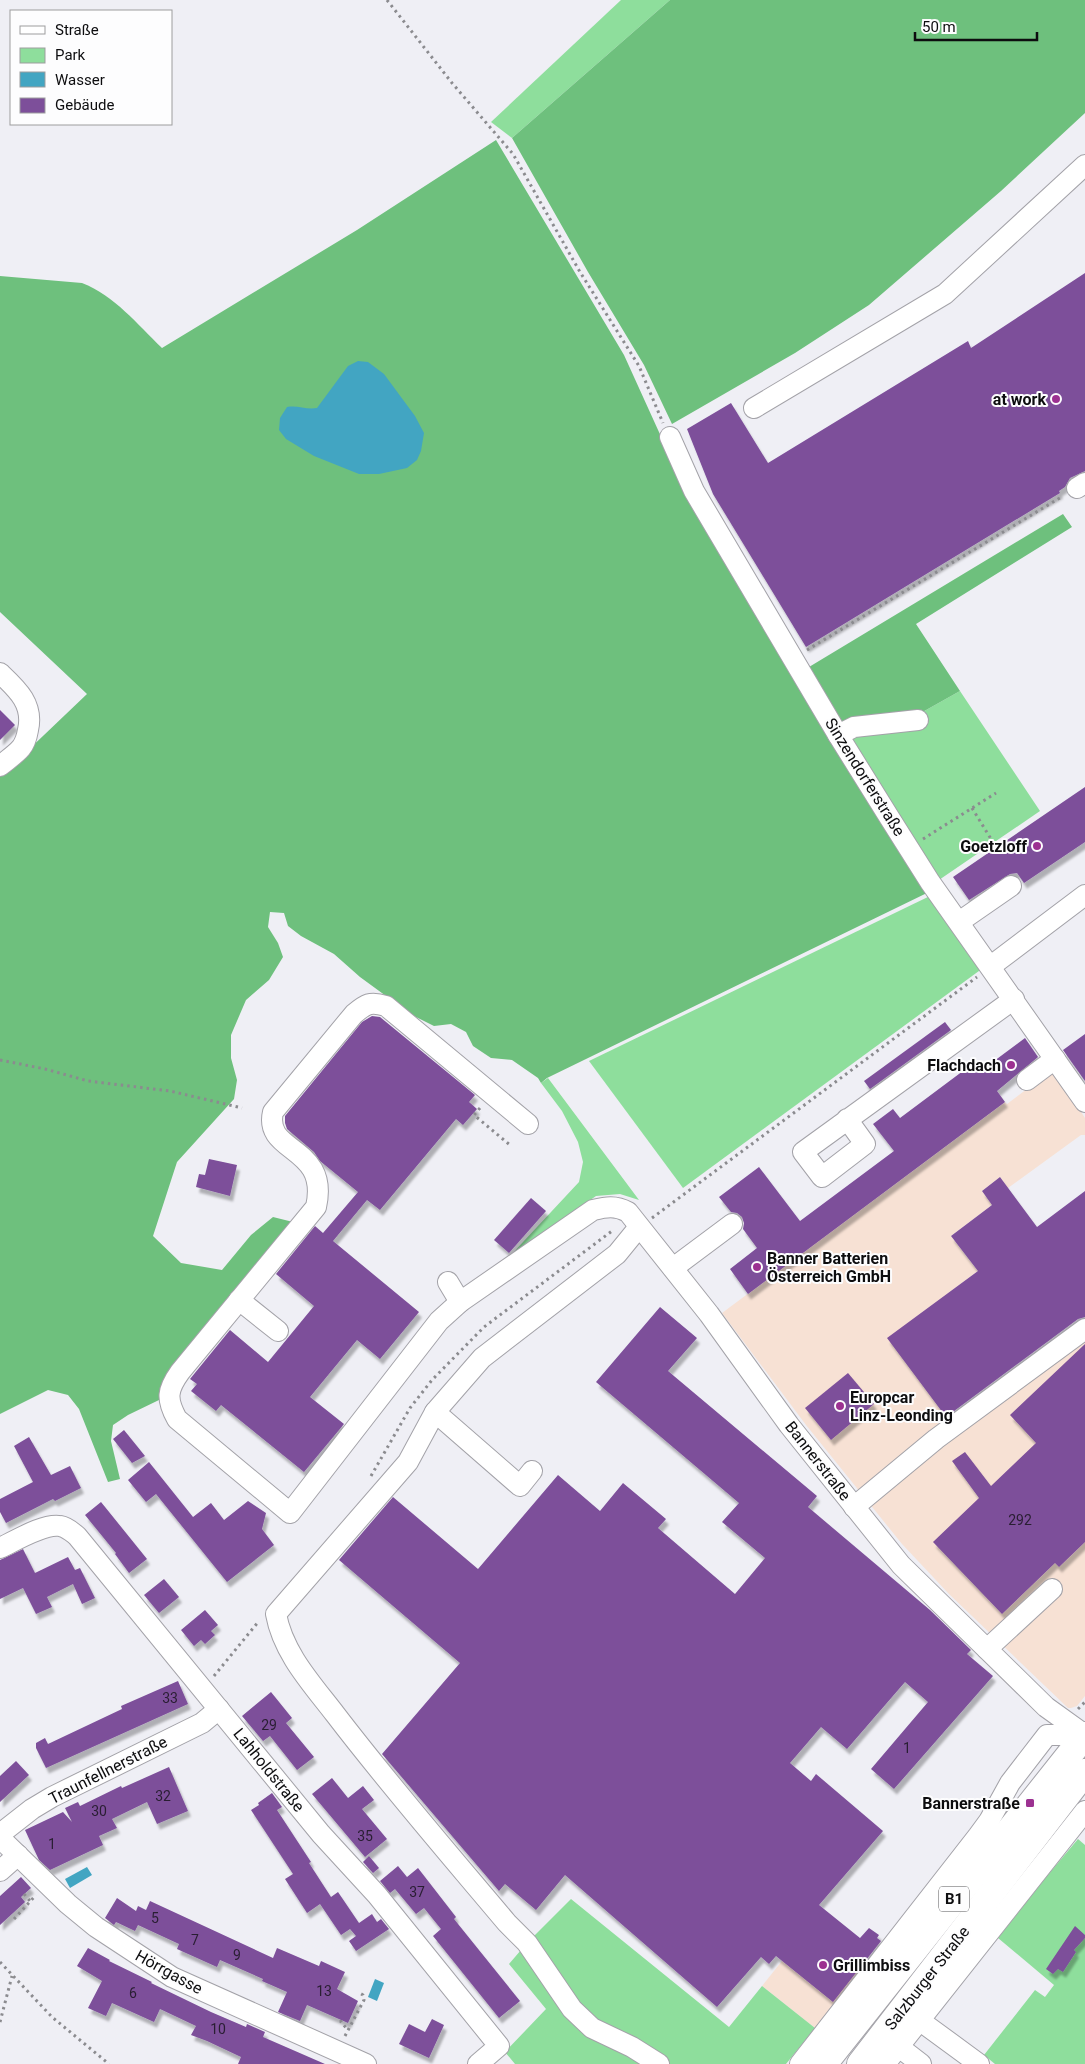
<svg xmlns="http://www.w3.org/2000/svg" width="1085" height="2064" font-family="Roboto,sans-serif">
	<defs>
		<filter id="shadow"><feDropShadow dx="3" dy="5.5" stdDeviation="1" flood-color="#0004"/></filter>
	</defs>
	<rect width="100%" height="100%" fill="#efeff5"/>
	<g fill="#f7e1d4">
		<polygon points="1053,1069 1085,1118 1085,1135 1081,1135 1008,1188 1000,1177 982,1191 992,1205 951,1236 978,1271 888,1338 949,1420 1085,1320 1085,1696 1077,1706 1071,1708 1068,1708 949,1594 902,1544 806,1425 722,1313 1005,1102 1007,1104"/>
		<polygon points="810,1926 863,1968 815,2028 762,1986"/>
	</g>
	<g fill="#8ede9c">
		<polygon points="621,0 670,0 512,138 491,122"/>
		<polygon points="960,691 1040,811 936,882 837,724 919,714"/>
		<polygon points="932,895 983,968 683,1188 589,1061"/>
		<polygon points="548,1078 639,1200 620,1194 596,1196 509,1257 579,1182 583,1162 578,1142 562,1111 541,1083"/>
		<polygon points="1078,1839 1085,1845 1085,2064 995,2064 984,2055 1035,1990 1045,1997 1054,1985 998,1938 1047,1876"/>
		<polygon points="571,1899 729,2027 762,1986 815,2028 786,2064 515,2064 505,2052 546,2009 509,1964 527,1943"/>
	</g>
	<g fill="#6ec07d">
		<polygon points="670,0 1085,0 1085,113 1001,191 869,305 795,353 672,424 644,365 588,272 512,138"/>
		<path d="M496 140 624 355 688 496 929 892 547 1078 541 1083 538 1078 512 1060 491 1058 473 1046 466 1032 451 1024 434 1026 412 1015 360 977 334 954 301 936 288 926 284 913 270 912 268 927 278 943 283 957 269 980 246 1000 231 1035V1058L237 1080 234 1099 177 1162 153 1236 181 1263 222 1270 251 1235 273 1217 293 1222C263 1254 236 1288 209 1323 190 1347 168 1371 159 1400L128 1415 113 1425 111 1441 120 1479 108 1482 79 1409 68 1395 48 1390 0 1414V777L87 694 0 612V276L82 283C115 296 137 324 162 348L357 230Z"/>
		<polygon points="1063,514 1072,527 916,624 960,691 919,714 837,724 809,667"/>
	</g>
	<g fill="#42a5c2">
		<path d="M358 361 368 362 384 374 415 416 424 433 421 451 417 460 407 468 379 474H359L314 456 286 439 279 430 280 418 287 407C298 405 306 410 317 408L348 366Z"/>
		<polygon points="87,1867 92,1875 70,1888 65,1879"/>
		<polygon points="375,1979 384,1983 377,2001 368,1997"/>
	</g>
	<g fill="#7d4f9a" filter="url(#shadow)">
		<polygon points="1085,273 1085,471 1070,478 1065,487 1059,491 1060,493 806,647 713,494 687,429 731,403 768,463 968,341 971,348"/>
		<polygon points="0,710 15,725 0,740"/>
		<polygon points="1085,787 1085,842 1024,883 1017,873 1010,874 969,900 953,877"/>
		<polygon points="372,1016 380,1017 475,1095 469,1102 477,1109 463,1125 456,1119 380,1210 367,1200 333,1241 419,1312 380,1359 357,1340 310,1397 344,1424 304,1472 221,1405 216,1411 191,1391 197,1384 190,1379 230,1330 268,1362 314,1306 276,1274 315,1226 323,1233 358,1192 320,1161 314,1152 287,1129 285,1123 285,1116 362,1022"/>
		<polygon points="945,1022 951,1030 870,1089 864,1081"/>
		<polygon points="1085,1034 1085,1081 1063,1050"/>
		<polygon points="1025,1038 1038,1057 997,1091 1005,1102 748,1294 730,1269 757,1248 743,1229 744,1223 742,1217 737,1213 731,1212 719,1197 759,1167 800,1221 894,1151 873,1124 893,1109 900,1118 975,1062 982,1070"/>
		<polygon points="209,1159 237,1165 230,1196 196,1187 199,1174 205,1175"/>
		<polygon points="1000,1177 1037,1227 1085,1191 1085,1317 1078,1319 946,1417 887,1338 978,1271 951,1236 992,1205 982,1191"/>
		<polygon points="531,1198 546,1211 509,1253 494,1240"/>
		<polygon points="660,1307 697,1338 668,1371 817,1496 808,1507 930,1610 971,1650 967,1654 993,1676 894,1789 871,1769 928,1702 905,1682 847,1749 821,1727 790,1763 811,1781 816,1774 883,1831 819,1905 860,1938 869,1928 879,1935 877,1938 881,1941 833,2002 776,1956 769,1964 761,1957 717,2007 565,1875 536,1910 505,1884 499,1891 382,1754 460,1663 339,1560 393,1497 478,1569 558,1475 600,1511 623,1483 666,1519 658,1528 735,1594 765,1558 722,1522 739,1503 596,1382"/>
		<polygon points="1085,1344 1085,1542 1059,1567 1055,1563 1002,1614 933,1542 979,1498 952,1461 965,1452 991,1486 1036,1443 1010,1415"/>
		<polygon points="848,1373 874,1404 831,1440 805,1408"/>
		<polygon points="124,1430 145,1456 132,1463 113,1439"/>
		<polygon points="29,1437 51,1475 70,1466 81,1488 55,1501 53,1499 6,1523 0,1512 0,1499 33,1482 14,1446"/>
		<polygon points="149,1462 193,1517 211,1503 224,1520 248,1501 266,1513 262,1529 274,1545 227,1582 156,1494 146,1502 128,1480"/>
		<polygon points="101,1502 147,1559 129,1573 115,1554 116,1553 85,1515"/>
		<polygon points="23,1549 35,1573 68,1557 75,1570 80,1568 95,1598 82,1604 73,1584 47,1597 52,1607 36,1614 23,1588 0,1599 0,1560"/>
		<polygon points="164,1579 179,1597 159,1613 144,1595"/>
		<polygon points="205,1610 218,1625 211,1631 215,1635 205,1644 201,1640 194,1646 181,1630"/>
		<polygon points="178,1681 188,1704 46,1768 36,1748 36,1743 45,1738 48,1744 122,1709 121,1706"/>
		<polygon points="271,1692 292,1718 286,1723 314,1757 297,1770 270,1736 263,1741 242,1716"/>
		<polygon points="16,1761 29,1775 0,1802 0,1776"/>
		<polygon points="169,1767 188,1811 157,1824 147,1802 112,1819 117,1828 99,1836 103,1845 50,1870 39,1860 25,1830 63,1812 72,1822 65,1808 78,1802 80,1806 121,1786 122,1788"/>
		<polygon points="332,1778 348,1798 363,1786 374,1800 362,1809 387,1839 365,1857 312,1794"/>
		<polygon points="272,1793 282,1807 277,1810 311,1862 309,1863 331,1897 338,1892 359,1923 372,1914 377,1922 381,1919 389,1929 356,1951 349,1941 356,1936 350,1929 341,1935 320,1904 307,1913 285,1879 293,1874 251,1810 259,1805 258,1803"/>
		<polygon points="369,1856 379,1868 373,1873 363,1862"/>
		<polygon points="398,1866 407,1877 418,1868 456,1917 454,1919 520,2001 499,2018 433,1936 441,1929 424,1908 416,1914 395,1889 390,1893 380,1881"/>
		<polygon points="21,1877 31,1888 21,1897 25,1902 0,1925 0,1896"/>
		<polygon points="117,1898 136,1911 138,1906 146,1910 150,1901 273,1958 277,1948 319,1966 321,1961 345,1972 337,1989 358,2001 348,2023 307,2005 300,2021 278,2012 287,1992 262,1981 263,1979 220,1960 217,1967 177,1949 179,1944 138,1925 135,1931 116,1922 114,1925 105,1918"/>
		<polygon points="1075,1926 1085,1935 1085,1938 1074,1950 1076,1952 1063,1972 1058,1969 1053,1974 1046,1969"/>
		<polygon points="88,1948 110,1960 109,1961 152,1982 151,1983 211,2012 246,2027 247,2024 265,2032 263,2037 325,2064 238,2064 241,2057 207,2041 191,2035 196,2026 160,2009 154,2022 112,2003 106,2016 88,2008 102,1981 77,1966"/>
		<polygon points="432,2019 444,2025 429,2058 399,2044 409,2024 425,2032"/>
	</g>
	<g fill="none" stroke-linecap="round" stroke-linejoin="round">
		<g stroke="#a3a2a8" stroke-width="22">
			<g id="minor">
				<polyline points="754,408 945,294 1085,165"/>
				<polyline points="670,437 694,491 838,735 889,817 930,882 1085,1102"/>
				<polyline points="1077,488 1085,483"/>
				<path d="M0 673C17 689 34 704 28 730 27 736 25 743 21 748 15 755 7 760 0 766"/>
				<polyline points="838,735 854,727 918,720"/>
				<polyline points="959,922 1011,886"/>
				<polyline points="991,966 1085,895"/>
				<polyline points="1027,1080 1055,1059"/>
				<polyline points="847,1119 865,1144 822,1177 803,1152 1014,999"/>
				<path d="M528 1124 386 1006C370 1001 366 1004 354 1014L273 1112C263 1154 330 1145 316 1207L180 1372C167 1390 166 1399 177 1419L290 1513 439 1321 460 1302 593 1210C606 1207 615 1205 628 1212L709 1314 789 1425 901 1565 1046 1707 1085 1735"/>
				<polyline points="673,1268 732,1224"/>
				<polyline points="448,1282 460,1302"/>
				<polyline points="239,1300 278,1331"/>
				<path d="M435 1412 408 1462 276 1614C283 1653 312 1684 335 1714 390 1786 449 1854 507 1923L527 1943 572 2009 592 2028 632 2047 659 2064"/>
				<polyline points="532,1471 520,1486 435,1412 482,1358 617,1254 639,1227"/>
				<polyline points="854,1507 936,1439 1085,1329"/>
				<path d="M0 1548C15 1541 44 1523 60 1526 67 1527 72 1532 77 1536L321 1834 377 1895 499 2046 478 2064"/>
				<polyline points="987,1649 1052,1589"/>
				<polyline points="0,1834 32,1809 52,1797 202,1723 219,1709"/>
				<polyline points="0,1838 68,1904 96,1927 172,1977 366,2064"/>
				<polyline points="0,1871 18,1855"/>
				<polyline points="919,2020 979,2064"/>
				<polyline points="899,2047 921,2064"/>
				<polyline points="800,2064 978,1836 989,1821 1010,1783 1047,1735 1085,1735"/>
				<polyline points="885,2064 1085,1811"/>
			</g>
		</g>
		<g stroke="#a3a2a8" stroke-width="28">
			<g id="major">
				<polyline points="824,2064 1085,1735"/>
				<polyline points="860,2064 1085,1772"/>
			</g>
		</g>
		<g stroke="#8b8b8f" stroke-width="3" stroke-dasharray="2.5 4" stroke-linecap="butt">
			<polyline points="387,0 452,83 513,154 580,272 639,366 663,423"/>
			<polyline points="807,650 1063,496"/>
			<polyline points="972,808 991,839"/>
			<polyline points="923,839 996,793"/>
			<polyline points="0,1060 45,1069 88,1081 170,1091 242,1108"/>
			<polyline points="480,1108 474,1115 510,1145"/>
			<polyline points="652,1218 977,977"/>
			<polyline points="371,1476 410,1408 432,1380 484,1327 612,1231"/>
			<polyline points="214,1676 259,1621"/>
			<polyline points="1078,1709 1085,1702"/>
			<polyline points="24,1894 30,1901"/>
			<polyline points="14,1919 36,1895"/>
			<polyline points="0,1962 52,2017 109,2064"/>
			<polyline points="341,2020 341,2022 348,2030"/>
			<polyline points="0,2022 12,1976"/>
			<polyline points="345,2036 364,2000 363,1995 358,1992"/>
		</g>
		<use href="#minor" stroke="#fff" stroke-width="20"/>
		<use href="#major" stroke="#fff" stroke-width="26"/>
	</g>
	<g fill="#9c3191" stroke="#fdfdfe" stroke-width="2">
		<circle cx="1056" cy="399" r="5"/>
		<circle cx="1037" cy="846" r="5"/>
		<circle cx="1011" cy="1065" r="5"/>
		<circle cx="757" cy="1267" r="5"/>
		<circle cx="840" cy="1406" r="5"/>
		<rect x="1025" y="1798" width="10" height="10" rx="2.5"/>
		<circle cx="823" cy="1965" r="5"/>
	</g>
	<g text-anchor="middle" dominant-baseline="central" stroke-width="4" stroke-linejoin="round" paint-order="stroke">
		<g font-size="14" fill="#291e32">
			<text x="1020" y="1520">292</text>
			<text x="170" y="1698">33</text>
			<text x="269" y="1725">29</text>
			<text x="907" y="1748">1</text>
			<text x="163" y="1796">32</text>
			<text x="99" y="1811">30</text>
			<text x="365" y="1836">35</text>
			<text x="52" y="1844">1</text>
			<text x="417" y="1892">37</text>
			<text x="155" y="1918">5</text>
			<text x="195" y="1940">7</text>
			<text x="237" y="1955">9</text>
			<text x="324" y="1991">13</text>
			<text x="133" y="1993">6</text>
			<text x="218" y="2029">10</text>
		</g>
		<rect fill="#fdfdfe" stroke="#555557" stroke-width="1" x="939" y="1886.5" width="30" height="25" rx="4"/>
		<g font-size="15" font-weight="bold" fill="#0d0d0f">
			<text x="954" y="1899">B1</text>
		</g>
		<g font-size="16" font-weight="bold" fill="#0d0d0f" stroke="#fdfdfe" text-anchor="end">
			<text x="1046" y="399">at work</text>
			<text x="1027" y="846">Goetzloff</text>
			<text x="1001" y="1065">Flachdach</text>
			<text x="767" y="1258" text-anchor="start">Banner Batterien<tspan x="767" dy="18">Österreich GmbH</tspan></text>
			<text x="850" y="1397" text-anchor="start">Europcar<tspan x="850" dy="18">Linz-Leonding</tspan></text>
			<text x="1020" y="1803">Bannerstraße</text>
			<text x="833" y="1965" text-anchor="start">Grillimbiss</text>
		</g>
		<g font-size="16" fill="#0d0d0f" stroke="#fdfdfe">
			<text transform="translate(865 777) rotate(58)">Sinzendorferstraße</text>
			<text transform="translate(818 1461) rotate(52)">Bannerstraße</text>
			<text transform="translate(108 1770) rotate(-27)">Traunfellnerstraße</text>
			<text transform="translate(269 1770) rotate(51)">Lahholdstraße</text>
			<text transform="translate(169 1972) rotate(29)">Hörrgasse</text>
			<text transform="translate(927 1978) rotate(-52)">Salzburger Straße</text>
		</g>
	</g>
	<rect x="10" y="10" width="162" height="115" fill="#fdfdfe" stroke="#9d9d9e"/>
	<rect x="20" y="26" width="25" height="8" fill="#ffffff" stroke="#9d9d9e"/>
	<text x="55" y="35" font-size="15" fill="#0d0d0f">Straße</text>
	<rect x="20" y="48" width="25" height="15" fill="#8ede9c" stroke="#9d9d9e"/>
	<text x="55" y="60" font-size="15" fill="#0d0d0f">Park</text>
	<rect x="20" y="72" width="25" height="15" fill="#42a5c2" stroke="#9d9d9e"/>
	<text x="55" y="85" font-size="15" fill="#0d0d0f">Wasser</text>
	<rect x="20" y="98" width="25" height="15" fill="#7d4f9a" stroke="#9d9d9e"/>
	<text x="55" y="110" font-size="15" fill="#0d0d0f">Gebäude</text>
	<path d="M915 32v8h122v-8" fill="none" stroke="#0d0d0f" stroke-width="2.5"/>
	<text x="922" y="32" font-size="15" fill="#0d0d0f" stroke="#fdfdfe" stroke-width="4" paint-order="stroke">50 m</text>
</svg>
